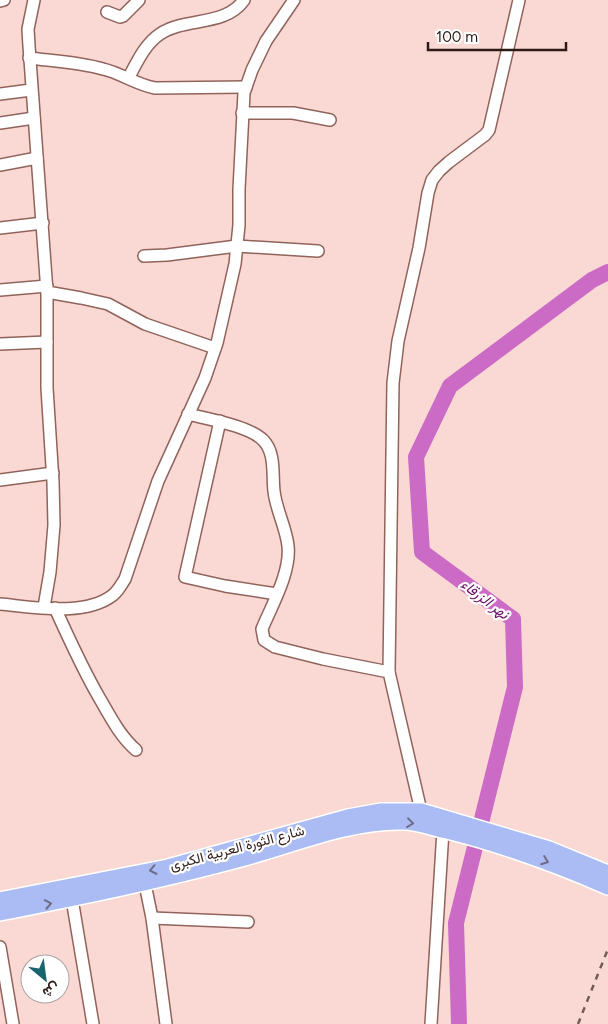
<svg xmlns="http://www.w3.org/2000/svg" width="608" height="1024" font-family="Figtree,Vazirmatn,sans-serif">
	<rect width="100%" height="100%" fill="#fad9d4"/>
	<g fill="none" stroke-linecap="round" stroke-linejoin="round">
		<polyline stroke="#cc6bc6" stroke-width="16" points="459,1024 456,923 515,687 513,619 422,552 416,457 450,386 592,280 608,272"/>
		<g stroke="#91635b" stroke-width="14">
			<g id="minor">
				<polyline points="34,0 28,29 29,46 47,292 47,388 53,482 54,525 50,572 44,607"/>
				<polyline points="0,1 4,0"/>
				<polyline points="107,12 120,17 123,16 139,0"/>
				<path d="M29 58C54 61 79 62 103 69 121 73 137 85 155 88L246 87"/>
				<path d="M129 77C137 62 145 44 160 34 185 17 225 27 244 0"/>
				<polyline points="0,94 31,90"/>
				<polyline points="242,113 293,113 330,120"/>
				<polyline points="0,123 34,118"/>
				<polyline points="0,165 37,158"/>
				<polyline points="0,228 43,223"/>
				<polyline points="144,256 167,255 237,246 318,251"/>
				<polyline points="0,290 47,286"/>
				<polyline points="47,292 81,298 108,304 145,324 215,348"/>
				<polyline points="0,344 47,342"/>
				<path d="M188 414C208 419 249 426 263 440 276 453 272 475 274 491 276 510 286 527 288 546 291 572 272 605 262 629L264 640 275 647 323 659 389 672 421 811"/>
				<polyline points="220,421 185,577 225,586 277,594"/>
				<polyline points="0,480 53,473"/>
				<path d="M0 604C33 607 85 617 113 595 119 590 121 585 125 579L158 481 205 378 217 343 235 264 239 225V189L244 93 252 70 266 41 294 0"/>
				<path d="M55 608C69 639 83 670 100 699 111 718 120 736 136 750"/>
				<polyline points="389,672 393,383 398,341 419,248 428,193 432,180 439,171 449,162 485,135 489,130 519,0"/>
				<polyline points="145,884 152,918 166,1024"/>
				<polyline points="72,899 93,1024"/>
				<polyline points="152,918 248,922"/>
				<polyline points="0,947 13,1024"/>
				<polyline points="431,1024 443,830"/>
			</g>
		</g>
		<g stroke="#fff" stroke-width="18">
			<g id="major">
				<polyline points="0,900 168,867 348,817 381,811 421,811 549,849 608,873"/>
				<path d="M0 913C80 897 159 881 237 860 288 847 350 820 403 822 418 822 432 828 447 831 503 845 555 864 608 887"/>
			</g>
		</g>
		<use href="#minor" stroke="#fff" stroke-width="11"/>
		<use href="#major" stroke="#abbcf4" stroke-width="15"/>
		<polyline stroke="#735b57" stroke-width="2.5" stroke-dasharray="6 6" stroke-linecap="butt" points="578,1024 608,949"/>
	</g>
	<defs><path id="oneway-chevron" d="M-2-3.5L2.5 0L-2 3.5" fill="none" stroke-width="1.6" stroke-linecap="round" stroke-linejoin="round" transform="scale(1.25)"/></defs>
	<g stroke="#6c6c86">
		<use href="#oneway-chevron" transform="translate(410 823) rotate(7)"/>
		<use href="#oneway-chevron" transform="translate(545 861) rotate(20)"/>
		<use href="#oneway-chevron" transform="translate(153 870) rotate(168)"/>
		<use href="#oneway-chevron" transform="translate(48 904) rotate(-11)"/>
	</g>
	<g text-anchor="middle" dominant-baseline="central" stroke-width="4.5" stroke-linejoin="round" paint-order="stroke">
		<g font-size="14" fill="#2e1b18" stroke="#fff">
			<text transform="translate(237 848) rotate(-15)">شارع الثورة العربية الكبرى</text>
		</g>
		<g font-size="15" font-style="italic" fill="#6a0d67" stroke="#fff">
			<text transform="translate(485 599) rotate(37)">نهر الزرقاء</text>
		</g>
	</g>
	<g transform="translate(45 979) rotate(151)"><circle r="24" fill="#ffffff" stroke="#aba4a3"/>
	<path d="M0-4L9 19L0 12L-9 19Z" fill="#18646f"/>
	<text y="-8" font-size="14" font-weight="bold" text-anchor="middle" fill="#2e1b18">ش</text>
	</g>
	<path d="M428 42v8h138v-8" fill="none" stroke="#2e1b18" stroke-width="2.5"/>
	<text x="436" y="42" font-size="15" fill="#2e1b18" stroke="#ffffff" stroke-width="4" paint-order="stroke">100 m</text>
</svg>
